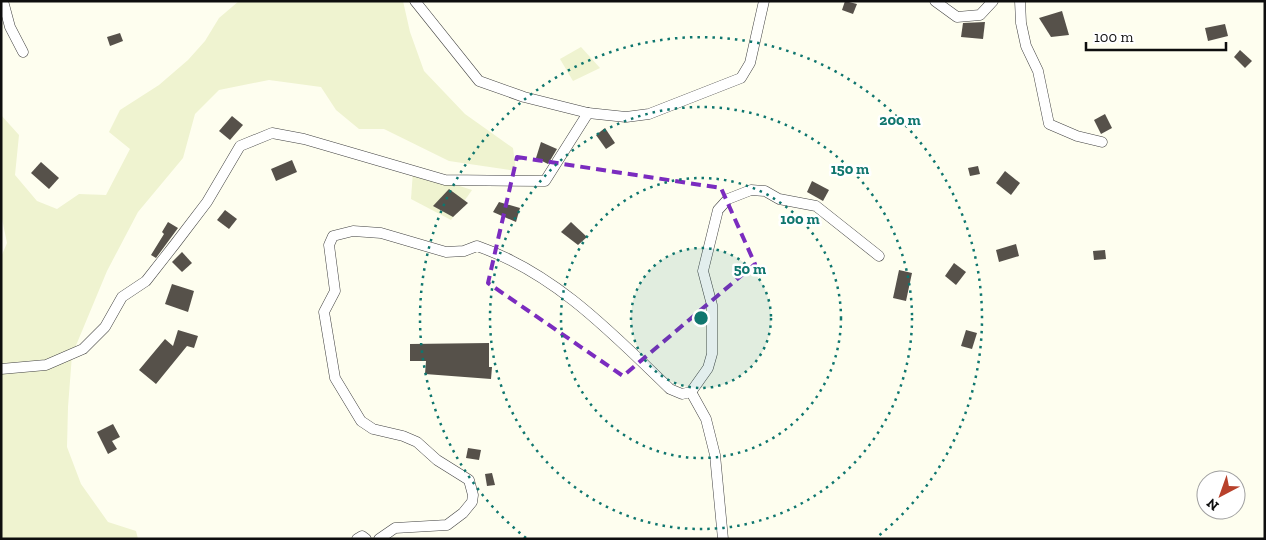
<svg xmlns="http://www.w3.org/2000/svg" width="1266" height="540" font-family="'Zilla Slab',serif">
	<rect width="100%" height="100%" fill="#fefeef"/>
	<g fill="#eff3d0">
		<polygon points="239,1 403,1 410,32 424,71 465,114 513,148 516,171 449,161 384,129 359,129 336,110 321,87 269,80 219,90 195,114 183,158 138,212 107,271 72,355 68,407 67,447 81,484 108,522 136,531 138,539 1,539 1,257 7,243 1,214 1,115 19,135 15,175 37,201 57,209 79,194 106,195 130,149 109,132 120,110 159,85 188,60 205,41 219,18"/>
		<polygon points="581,47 600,68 573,81 560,59"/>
		<polygon points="413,171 472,190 451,220 411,199"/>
	</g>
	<g fill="#56514a">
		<polygon points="845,1 857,4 853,14 842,10"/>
		<polygon points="1062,11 1069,35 1051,37 1039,18"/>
		<polygon points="985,22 983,39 961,37 963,23"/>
		<polygon points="1225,24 1228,36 1208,41 1205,28"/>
		<polygon points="120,33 123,41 110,46 107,37"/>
		<polygon points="1240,50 1252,61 1245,68 1234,57"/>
		<polygon points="1105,114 1112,128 1101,134 1094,120"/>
		<polygon points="232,116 243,125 230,140 219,131"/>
		<polygon points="605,128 615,143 606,149 596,135"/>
		<polygon points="541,142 557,149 548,164 536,158"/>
		<polygon points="292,160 297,172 276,181 271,169"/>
		<polygon points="41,162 59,178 49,189 31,173"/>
		<polygon points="978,166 980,174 970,176 968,168"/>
		<polygon points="1005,171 1020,183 1011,195 996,183"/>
		<polygon points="812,181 829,190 823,201 807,192"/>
		<polygon points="449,189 468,203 453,217 433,206"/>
		<polygon points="499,202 520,208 516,222 493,212"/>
		<polygon points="225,210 237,219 229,229 217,220"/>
		<polygon points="168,222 178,228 156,258 151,255 164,234 162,232"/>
		<polygon points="571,222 587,237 578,245 561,232"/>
		<polygon points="1016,244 1019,256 999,262 996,250"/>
		<polygon points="1105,250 1106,259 1094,260 1093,251"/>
		<polygon points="182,252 192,263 182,272 172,262"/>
		<polygon points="954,263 966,272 956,285 945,276"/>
		<polygon points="899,270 912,273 906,301 893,298"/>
		<polygon points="172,284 194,291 188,312 165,304"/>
		<polygon points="178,330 198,336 194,348 187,346 156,384 139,370 165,339 173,346"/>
		<polygon points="966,330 977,333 972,349 961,346"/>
		<polygon points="489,343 489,367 492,367 491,379 425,374 426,361 410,361 410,344"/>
		<polygon points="113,424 120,437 112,441 117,449 108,454 97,432"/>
		<polygon points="468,448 481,450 479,460 466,458"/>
		<polygon points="492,473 495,485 487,486 485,474"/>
	</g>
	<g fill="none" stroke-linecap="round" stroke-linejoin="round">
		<g stroke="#414141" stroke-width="11">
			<g id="minor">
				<polyline points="3,1 10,27 23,52"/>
				<polyline points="415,1 479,81 524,97 588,113 626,117 649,114 741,78 750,63 764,1"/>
				<polyline points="935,1 957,17 980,15 993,1"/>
				<polyline points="1020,1 1021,23 1026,46 1038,71 1049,124 1077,136 1102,142"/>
				<polyline points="1,369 46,365 83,349 105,327 122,297 146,281 175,244 207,202 240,146 272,133 304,139 445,180 545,181 588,113"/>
				<polyline points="691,392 706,419 715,455 723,539"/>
				<polyline points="357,539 362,536 366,539"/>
				<path d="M379 539 395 528 447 525 463 513 472 502 473 495 469 480 437 460 417 442 403 436 373 429 361 421 335 378 324 312 335 291 329 245 333 236 353 231 381 233 446 252 464 251 477 246C555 273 612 333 670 389L682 394 691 392 708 368 712 354V305L703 271 718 210 728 199 751 190 765 191 779 199 816 206 879 256"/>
			</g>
		</g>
		<use href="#minor" stroke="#fff" stroke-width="10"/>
	</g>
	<path fill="none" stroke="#7b2cbf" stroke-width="4" stroke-dasharray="10 6" stroke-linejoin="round" d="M517 157 721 188 755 264 623 376 488 283Z"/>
	<circle cx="701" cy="318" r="70" fill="#0f766e" fill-opacity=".12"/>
	<g fill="none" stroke="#0f766e" stroke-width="2.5" stroke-dasharray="2.5 5">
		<circle cx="701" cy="318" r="70"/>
		<circle cx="701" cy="318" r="140"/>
		<circle cx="701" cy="318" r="211"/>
		<path d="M526 538A281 281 0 1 1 876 538"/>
	</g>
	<circle cx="701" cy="318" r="8" fill="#0f766e" stroke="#fff" stroke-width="2.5"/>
	<g font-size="15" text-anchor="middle" font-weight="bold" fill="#0f766e" stroke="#fff" stroke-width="5" stroke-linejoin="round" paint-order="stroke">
		<text x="900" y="125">200 m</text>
		<text x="850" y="174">150 m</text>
		<text x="800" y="224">100 m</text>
		<text x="750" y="274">50 m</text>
	</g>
	<rect width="1266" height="540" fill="none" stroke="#0e0e0e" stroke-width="5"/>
	<g transform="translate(1221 495) rotate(221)"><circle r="24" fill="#ffffff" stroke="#9f9f9f"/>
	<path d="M0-4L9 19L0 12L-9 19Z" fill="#b8412b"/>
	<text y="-8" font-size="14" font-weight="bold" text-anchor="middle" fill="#0e0e0e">N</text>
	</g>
	<path d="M1086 42v8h140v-8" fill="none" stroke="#0e0e0e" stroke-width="2.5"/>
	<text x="1094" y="42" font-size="15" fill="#0e0e0e" stroke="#ffffff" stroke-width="4" paint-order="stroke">100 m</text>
</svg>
